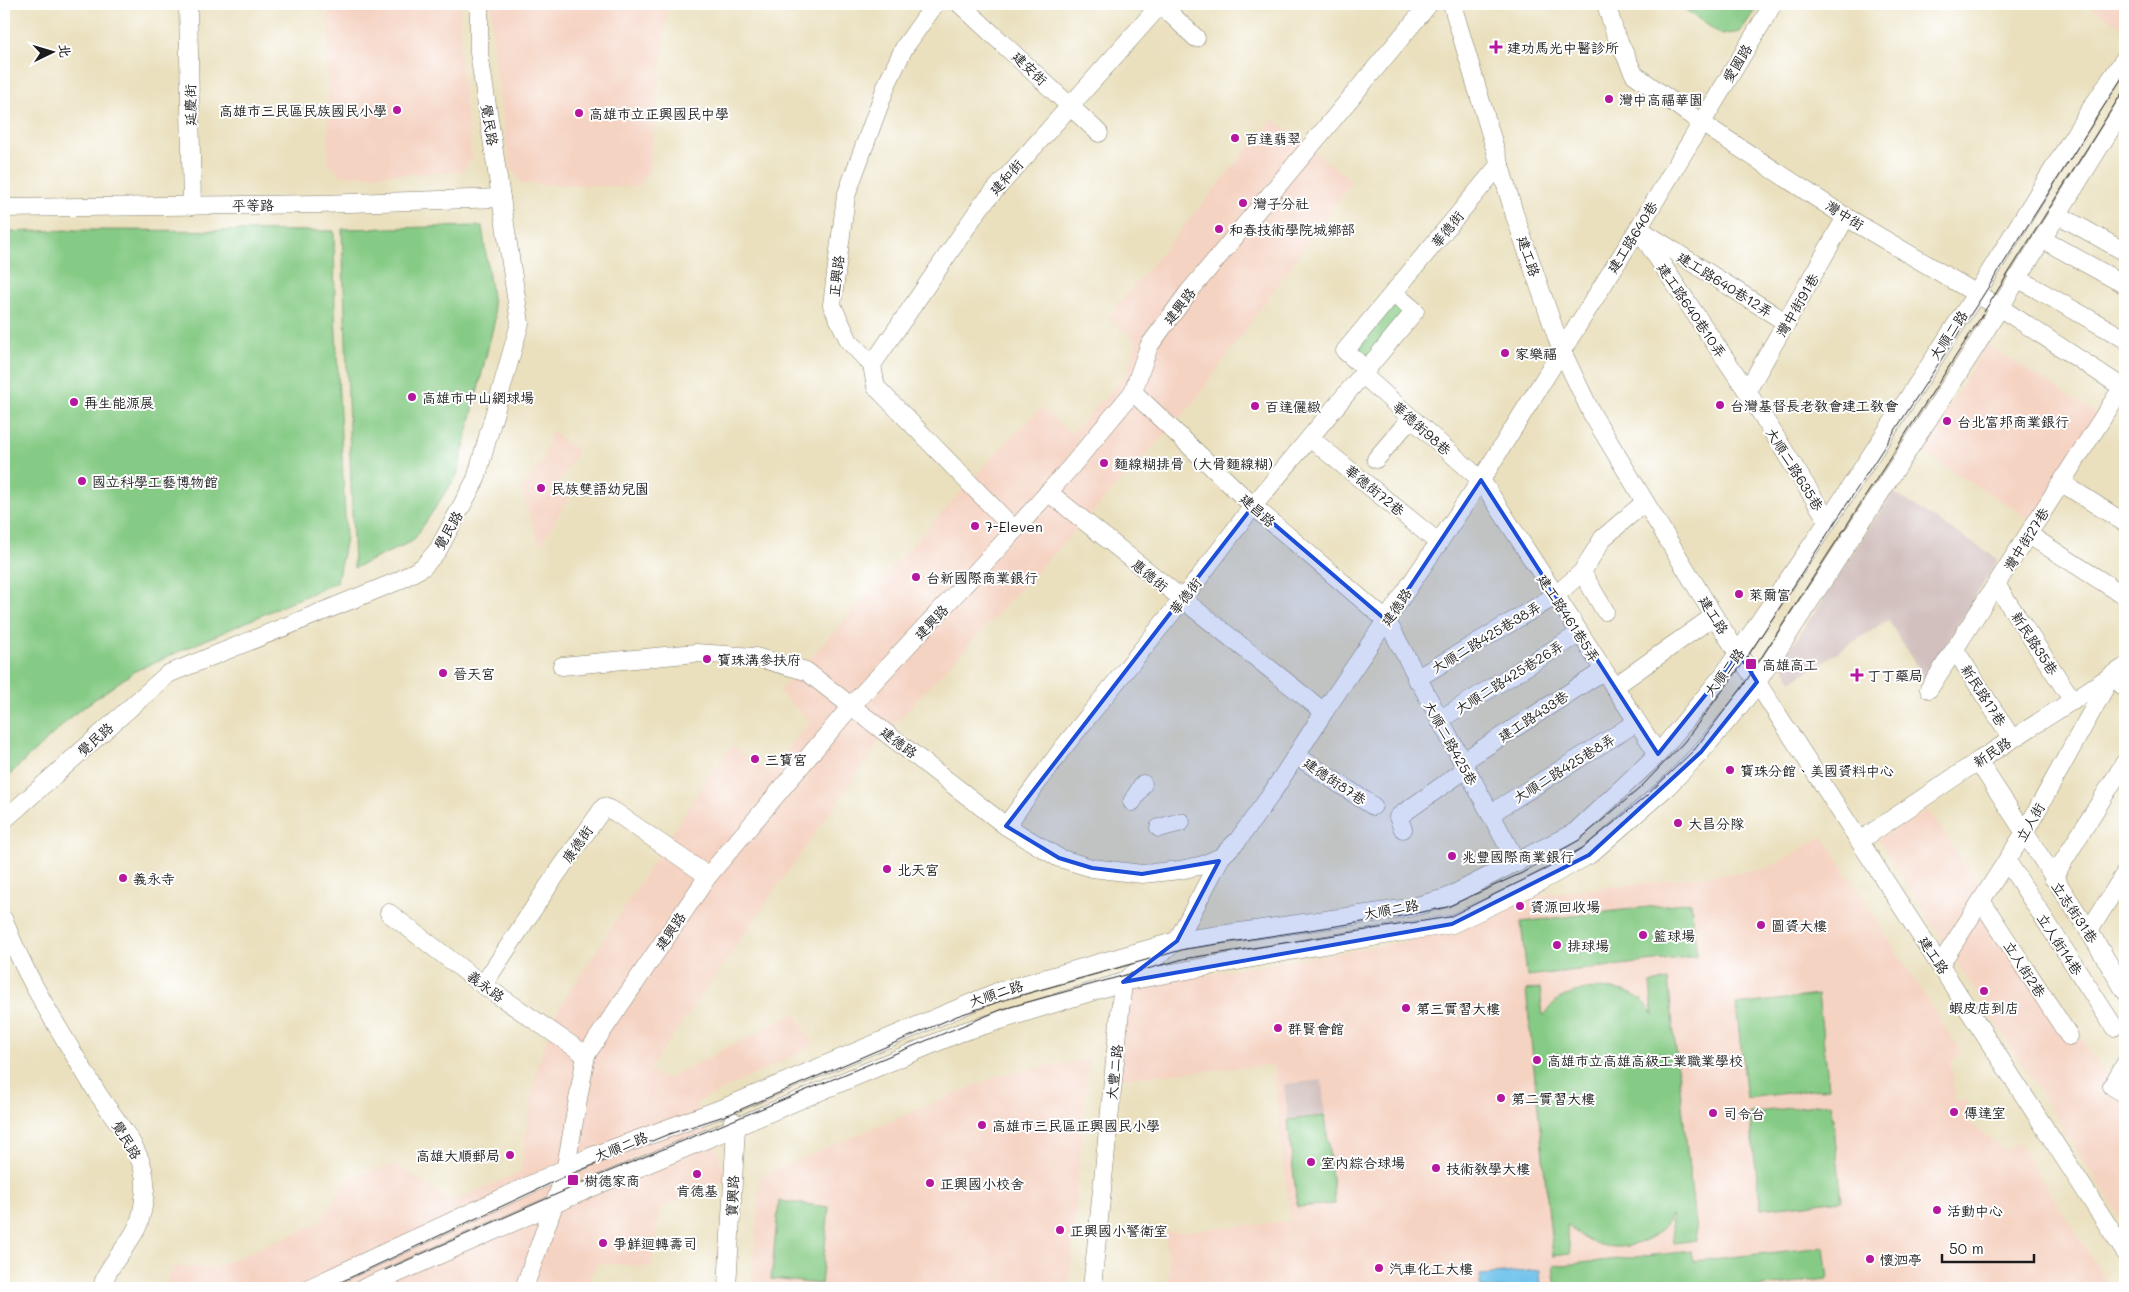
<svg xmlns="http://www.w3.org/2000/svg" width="2129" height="1292" font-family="Mali,'LXGW WenKai TC',sans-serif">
	<rect width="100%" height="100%" fill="#fff"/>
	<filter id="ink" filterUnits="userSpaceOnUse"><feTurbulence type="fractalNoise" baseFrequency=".02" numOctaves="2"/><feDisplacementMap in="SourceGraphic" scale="10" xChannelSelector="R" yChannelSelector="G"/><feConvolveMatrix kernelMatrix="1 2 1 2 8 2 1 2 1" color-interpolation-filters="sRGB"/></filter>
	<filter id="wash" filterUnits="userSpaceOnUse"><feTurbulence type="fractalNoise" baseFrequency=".0096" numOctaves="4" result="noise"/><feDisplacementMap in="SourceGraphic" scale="20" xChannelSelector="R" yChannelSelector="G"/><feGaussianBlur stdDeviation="1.12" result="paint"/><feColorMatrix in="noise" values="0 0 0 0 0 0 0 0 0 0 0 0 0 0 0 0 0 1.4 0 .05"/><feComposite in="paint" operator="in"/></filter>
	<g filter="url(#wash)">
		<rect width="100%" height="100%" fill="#eae0be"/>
		<g fill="#f5d3c2">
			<polygon points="328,4 460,4 460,61 472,159 462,172 342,176 328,163"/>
			<polygon points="491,4 668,4 649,169 639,187 522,184 510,167 494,60"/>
			<polygon points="2085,4 2125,4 2125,29"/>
			<polygon points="1273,119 1352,181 1191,406 881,739 649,1070 666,1079 795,1013 814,1045 696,1103 729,1180 660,1208 652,1267 597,1263 585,1288 164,1288 174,1266 212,1268 321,1222 347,1178 395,1164 451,1202 520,1172 536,1070 556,1013 706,780 732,746 768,773 810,721 779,692 996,453 1041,408 1071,434 1125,376 1137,342 1108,317"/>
			<polygon points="1987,344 2106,420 2039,525 1921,451"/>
			<polygon points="551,431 578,451 557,486 570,495 540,546 521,490 543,461"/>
			<polygon points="1928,810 2125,1104 2125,1225 1878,839"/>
			<polygon points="1823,836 1961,1052 1951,1063 1955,1101 1967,1100 1969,1122 2005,1150 2018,1142 2111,1288 1170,1288 1165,1233 1290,1221 1273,1065 1119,1078 1129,987 1403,942 1456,927 1512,898 1766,869"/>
			<polygon points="1088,1060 1069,1288 751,1288 760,1176 1002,1074"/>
		</g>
		<g fill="#d1c0bd">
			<polygon points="1893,492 1998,559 1925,680 1888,620 1792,681 1781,663"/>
			<polygon points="1322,1080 1325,1116 1288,1120 1284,1084"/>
		</g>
		<g fill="#86cb85" stroke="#517450">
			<polygon points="1677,4 1759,4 1740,32 1722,35"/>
			<polygon points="482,226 495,319 457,475 413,541 354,568 342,229"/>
			<polygon points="73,230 334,231 335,314 346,538 337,582 135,671 78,711 15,769 4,782 4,232"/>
			<polygon points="1392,302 1407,314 1366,364 1351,352"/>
			<polygon points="1691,902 1697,956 1527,976 1521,922"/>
			<path d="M1668 980 1697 1240 1674 1243 1671 1215C1661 1241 1624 1253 1597 1244 1586 1241 1577 1233 1567 1225L1570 1254 1553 1256 1526 990 1540 988 1543 1016C1549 1009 1554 1001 1563 997 1589 983 1641 984 1653 1015L1650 983Z"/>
			<polygon points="1818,995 1829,1088 1747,1098 1736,1005"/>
			<polygon points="1831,1103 1842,1200 1761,1209 1749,1113"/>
			<polygon points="1325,1116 1335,1204 1297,1207 1288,1120"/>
			<polygon points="779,1201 829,1207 821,1284 771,1279"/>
			<polygon points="1824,1247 1828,1279 1746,1288 1556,1288 1553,1266 1691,1251 1693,1261"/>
		</g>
		<polygon fill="#6fc2eb" stroke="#466f84" points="1540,1270 1541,1288 1481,1288 1480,1275"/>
	</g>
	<g filter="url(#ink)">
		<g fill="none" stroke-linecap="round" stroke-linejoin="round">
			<g stroke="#837e6d" stroke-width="19">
				<g id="minor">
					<polyline points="188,4 192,206"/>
					<polyline points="935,4 904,48 887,84 846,196 832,305 849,341 872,365 876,387 1015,530"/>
					<polyline points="960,4 1099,133"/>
					<polyline points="1452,4 1515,216 1561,349 1592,414 1714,616 2125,1252"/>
					<polyline points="1606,4 1615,33 1634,74 1700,122 1846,217 1999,307 2125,389"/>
					<polyline points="1161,5 1196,38"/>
					<polyline points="4,208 320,204 501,198"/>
					<polyline points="2057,214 2125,252"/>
					<polyline points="1638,229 1747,391 1828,521"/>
					<polyline points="1644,232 1787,323"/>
					<polyline points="2042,239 2125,285"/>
					<polyline points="2017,278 2125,339"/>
					<polyline points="872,365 981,206 1161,4"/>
					<polyline points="1367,370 1345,351 1500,164"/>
					<polyline points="1363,375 1481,480 1658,754"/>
					<polyline points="1747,391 1846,217"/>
					<polyline points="1133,392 1253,506 1387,621 1517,863"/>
					<polyline points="1310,438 1439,543"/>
					<polyline points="1376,459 1411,418"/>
					<polyline points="2062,483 2125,523"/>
					<polyline points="1048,492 1324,712"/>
					<polyline points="2029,535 2125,596"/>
					<polyline points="1582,572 1605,611"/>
					<polyline points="1997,586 2073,701"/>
					<polyline points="1956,651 2012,739"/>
					<polyline points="562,666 696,653 755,657 806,671 1006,826 1059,858 1092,868 1142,874 1180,870 1203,865 1221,857 1238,840 1270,796 1324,712 1481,480 1638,229 1773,4"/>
					<polyline points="1416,679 1555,596 1582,572 1603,538 1645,502"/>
					<polyline points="1614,687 1714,616"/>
					<polyline points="1929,689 2125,383"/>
					<polyline points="1439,720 1579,634"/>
					<polyline points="1297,756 1373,806"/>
					<polyline points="1978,761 2089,931 2125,991"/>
					<polyline points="1462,762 1603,671"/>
					<polyline points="1132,802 1143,784"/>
					<polyline points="1490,814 1637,722"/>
					<polyline points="4,820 168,674 398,581 423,567 438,550 476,479 520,323 479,53 479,4"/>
					<polyline points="1006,826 1062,749 1182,600 1253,506 1415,311 1394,293"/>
					<polyline points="1159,828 1181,822"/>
					<polyline points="1403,829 1398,817 1466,769"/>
					<polyline points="1861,840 1978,761 2125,667"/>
					<polyline points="2007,861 2114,1027"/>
					<polyline points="2053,878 2125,762"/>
					<polyline points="1982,902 2069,1036"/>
					<polyline points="389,913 483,985 586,1055"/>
					<path d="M4 920C25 978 61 1032 93 1086 111 1117 148 1152 145 1189 144 1203 142 1221 134 1233 124 1251 106 1268 102 1288"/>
					<polyline points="2089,931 2125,873"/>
					<polyline points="1940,965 2025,832 2112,675 2125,688"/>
					<polyline points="483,985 551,882 604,807 615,812 708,876"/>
					<polyline points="2125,1064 2112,1086 2125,1094"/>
					<polyline points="309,1288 590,1157 726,1107 997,992 1177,941 1409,908 1446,898 1575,832 1658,754 1723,675 1828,521 1976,294 2086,116 2125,58"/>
					<polyline points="364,1288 602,1183 959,1033 1123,982 1312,947 1452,924 1528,888 1589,855 1668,786 1701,752 1748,696 1974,349 2125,106"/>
					<polyline points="524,1288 564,1177 586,1055 708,876 852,705 1004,542 1070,468 1133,392 1149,346 1188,293 1429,4"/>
					<polyline points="727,1288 736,1128 733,1121"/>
					<polyline points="1092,1288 1123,982 1177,941 1221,857"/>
				</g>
			</g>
			<use href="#minor" stroke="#fff" stroke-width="18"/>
			<g stroke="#1c1c1c" stroke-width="1">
				<polyline points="385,1270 598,1176 1003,1009 1183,959 1449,917 1548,868 1584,847 1644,798 1695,749 1741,689 1972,331 2125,88"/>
				<polyline points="328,1288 564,1177 669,1134 730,1114 957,1016 1001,1001 1185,949 1402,916 1447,907 1522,873 1579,840 1640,788 1684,742 1744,662 1982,297 2125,73"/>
			</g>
		</g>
	</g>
	<path fill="#1d4ed8" fill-opacity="0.2" stroke="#1d4ed8" stroke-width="4" stroke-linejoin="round" d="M1481 480 1658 754 1739 653 1757 682 1701 752 1589 855 1452 924 1123 982 1177 941 1219 861 1142 874 1092 868 1059 858 1006 826 1253 506 1387 621Z"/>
	<g fill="#b5179e" stroke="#fff" stroke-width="2">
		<path d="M1493.5 39.5h5v5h5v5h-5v5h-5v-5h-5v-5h5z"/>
		<circle cx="1609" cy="99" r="5"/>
		<circle cx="397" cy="110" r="5"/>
		<circle cx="579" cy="113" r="5"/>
		<circle cx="1235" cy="138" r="5"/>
		<circle cx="1243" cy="203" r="5"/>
		<circle cx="1219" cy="229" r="5"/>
		<circle cx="1505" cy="353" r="5"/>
		<circle cx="412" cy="397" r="5"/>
		<circle cx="74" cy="402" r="5"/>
		<circle cx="1720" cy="405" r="5"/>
		<circle cx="1255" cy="406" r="5"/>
		<circle cx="1947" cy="421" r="5"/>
		<circle cx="1104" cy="463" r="5"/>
		<circle cx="82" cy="481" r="5"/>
		<circle cx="541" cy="488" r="5"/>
		<circle cx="975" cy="526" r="5"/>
		<circle cx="916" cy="577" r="5"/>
		<circle cx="1739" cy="594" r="5"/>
		<circle cx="707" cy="659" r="5"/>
		<rect x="1745" y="658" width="12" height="12" rx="2.5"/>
		<circle cx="443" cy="673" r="5"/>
		<path d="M1854.5 667.5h5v5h5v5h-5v5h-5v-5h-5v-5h5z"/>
		<circle cx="755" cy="759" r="5"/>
		<circle cx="1730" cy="770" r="5"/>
		<circle cx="1678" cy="823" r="5"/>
		<circle cx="1452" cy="856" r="5"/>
		<circle cx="887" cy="869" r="5"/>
		<circle cx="123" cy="878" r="5"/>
		<circle cx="1520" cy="906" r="5"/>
		<circle cx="1761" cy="925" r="5"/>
		<circle cx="1643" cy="935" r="5"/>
		<circle cx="1557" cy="945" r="5"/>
		<circle cx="1984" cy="991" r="5"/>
		<circle cx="1406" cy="1008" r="5"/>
		<circle cx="1278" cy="1028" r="5"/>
		<circle cx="1537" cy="1060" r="5"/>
		<circle cx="1501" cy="1098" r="5"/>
		<circle cx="1954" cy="1112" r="5"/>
		<circle cx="1713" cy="1113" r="5"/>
		<circle cx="982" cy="1125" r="5"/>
		<circle cx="510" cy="1155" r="5"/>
		<circle cx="1311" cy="1162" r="5"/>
		<circle cx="1436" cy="1168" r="5"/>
		<circle cx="697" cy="1174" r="5"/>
		<rect x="567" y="1174" width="12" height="12" rx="2.5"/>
		<circle cx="930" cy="1183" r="5"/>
		<circle cx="1937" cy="1210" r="5"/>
		<circle cx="1060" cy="1230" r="5"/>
		<circle cx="603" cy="1243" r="5"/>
		<circle cx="1870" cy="1259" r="5"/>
		<circle cx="1379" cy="1268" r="5"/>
	</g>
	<g text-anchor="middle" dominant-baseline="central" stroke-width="4" stroke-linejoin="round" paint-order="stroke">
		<g font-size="14" fill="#1c1c1c" stroke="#fff" text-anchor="start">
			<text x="1507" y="47">建功馬光中醫診所</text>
			<text x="1619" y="99">灣中高福華園</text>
			<text x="387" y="110" text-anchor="end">高雄市三民區民族國民小學</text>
			<text x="589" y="113">高雄市立正興國民中學</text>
			<text x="1245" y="138">百達翡翠</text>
			<text x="1253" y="203">灣子分社</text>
			<text x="1229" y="229">和春技術學院城鄉部</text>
			<text x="1515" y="353">家樂福</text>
			<text x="422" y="397">高雄市中山網球場</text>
			<text x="84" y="402">再生能源展</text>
			<text x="1730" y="405">台灣基督長老教會建工教會</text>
			<text x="1265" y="406">百達儷緻</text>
			<text x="1957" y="421">台北富邦商業銀行</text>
			<text x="1114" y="463">麵線糊排骨（大骨麵線糊）</text>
			<text x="92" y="481">國立科學工藝博物館</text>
			<text x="551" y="488">民族雙語幼兒園</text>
			<text x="985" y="526">7-Eleven</text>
			<text x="926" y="577">台新國際商業銀行</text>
			<text x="1749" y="594">萊爾富</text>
			<text x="717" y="659">寶珠溝參扶府</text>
			<text x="1762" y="664">高雄高工</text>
			<text x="453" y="673">晉天宮</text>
			<text x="1867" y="675">丁丁藥局</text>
			<text x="765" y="759">三寶宮</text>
			<text x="1740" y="770">寶珠分館、美國資料中心</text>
			<text x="1688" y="823">大昌分隊</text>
			<text x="1462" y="856">兆豐國際商業銀行</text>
			<text x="897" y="869">北天宮</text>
			<text x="133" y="878">義永寺</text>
			<text x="1530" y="906">資源回收場</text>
			<text x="1771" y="925">圖資大樓</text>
			<text x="1653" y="935">籃球場</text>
			<text x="1567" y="945">排球場</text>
			<text x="1984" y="1007" text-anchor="middle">蝦皮店到店</text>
			<text x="1416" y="1008">第三實習大樓</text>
			<text x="1288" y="1028">群賢會館</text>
			<text x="1547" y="1060">高雄市立高雄高級工業職業學校</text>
			<text x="1511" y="1098">第二實習大樓</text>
			<text x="1964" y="1112">傳達室</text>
			<text x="1723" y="1113">司令台</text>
			<text x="992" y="1125">高雄市三民區正興國民小學</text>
			<text x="500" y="1155" text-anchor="end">高雄大順郵局</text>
			<text x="1321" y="1162">室內綜合球場</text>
			<text x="1446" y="1168">技術教學大樓</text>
			<text x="584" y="1180">樹德家商</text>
			<text x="940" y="1183">正興國小校舍</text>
			<text x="697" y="1190" text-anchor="middle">肯德基</text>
			<text x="1947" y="1210">活動中心</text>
			<text x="1070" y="1230">正興國小警衛室</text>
			<text x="613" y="1243">爭鮮迴轉壽司</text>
			<text x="1880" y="1259">懷泗亭</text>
			<text x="1389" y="1268">汽車化工大樓</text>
		</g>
		<g font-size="14" fill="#1c1c1c" stroke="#fff">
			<text transform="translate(1737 63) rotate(-58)">愛國路</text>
			<text transform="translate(1030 68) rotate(43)">建安街</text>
			<text transform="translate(190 105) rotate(-91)">延慶街</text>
			<text transform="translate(490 125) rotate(81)">覺民路</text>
			<text transform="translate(1006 177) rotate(-48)">建和街</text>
			<text transform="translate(253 205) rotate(-1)">平等路</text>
			<text transform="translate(1845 215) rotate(32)">灣中街</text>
			<text transform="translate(1447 229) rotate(-51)">華德街</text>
			<text transform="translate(1632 237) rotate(-58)">建工路640巷</text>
			<text transform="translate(1529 256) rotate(71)">建工路</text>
			<text transform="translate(836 276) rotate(-83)">正興路</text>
			<text transform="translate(1725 284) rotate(32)">建工路640巷12弄</text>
			<text transform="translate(1797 305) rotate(-60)">灣中街91巷</text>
			<text transform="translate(1179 306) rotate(-52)">建興路</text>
			<text transform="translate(1692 310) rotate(56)">建工路640巷10弄</text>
			<text transform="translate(1948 335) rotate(-56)">大順二路</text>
			<text transform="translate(1422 428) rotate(42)">華德街98巷</text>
			<text transform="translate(1795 469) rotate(58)">大順二路635巷</text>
			<text transform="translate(1375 490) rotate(39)">華德街72巷</text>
			<text transform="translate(1258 510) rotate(42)">建昌路</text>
			<text transform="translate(448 530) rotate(-60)">覺民路</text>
			<text transform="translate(2026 539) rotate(-58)">灣中街27巷</text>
			<text transform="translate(1150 575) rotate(39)">惠德街</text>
			<text transform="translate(1185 596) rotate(-52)">華德街</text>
			<text transform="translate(1396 607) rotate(-56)">建德路</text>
			<text transform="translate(1714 615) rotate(58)">建工路</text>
			<text transform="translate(1569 618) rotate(57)">建工路461巷5弄</text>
			<text transform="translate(931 622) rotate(-47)">建興路</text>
			<text transform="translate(1486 637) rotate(-31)">大順二路425巷38弄</text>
			<text transform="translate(2035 643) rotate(57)">新民路35巷</text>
			<text transform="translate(1724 672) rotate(-53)">大順二路</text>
			<text transform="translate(1509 677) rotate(-32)">大順二路425巷26弄</text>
			<text transform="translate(1984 695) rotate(57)">新民路17巷</text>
			<text transform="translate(1533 716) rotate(-33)">建工路433巷</text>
			<text transform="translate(95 739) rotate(-42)">覺民路</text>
			<text transform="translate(899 742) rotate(37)">建德路</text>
			<text transform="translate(1451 743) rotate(61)">大順二路425巷</text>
			<text transform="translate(1992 752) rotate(-33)">新民路</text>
			<text transform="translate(1564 768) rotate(-32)">大順二路425巷8弄</text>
			<text transform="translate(1335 781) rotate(34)">建德街87巷</text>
			<text transform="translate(2030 822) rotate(-60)">立人街</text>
			<text transform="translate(577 844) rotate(-55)">康德街</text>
			<text transform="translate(1391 909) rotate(-10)">大順二路</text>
			<text transform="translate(2075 912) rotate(56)">立志街31巷</text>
			<text transform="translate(670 931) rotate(-56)">建興路</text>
			<text transform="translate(2060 944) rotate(57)">立人街14巷</text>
			<text transform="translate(1934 955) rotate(57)">建工路</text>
			<text transform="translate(2025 969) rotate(57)">立人街2巷</text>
			<text transform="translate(486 986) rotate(36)">義永路</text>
			<text transform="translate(996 993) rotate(-18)">大順二路</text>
			<text transform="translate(1114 1072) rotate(-84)">大豐二路</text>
			<text transform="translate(127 1140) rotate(59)">覺民路</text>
			<text transform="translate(621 1146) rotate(-21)">大順二路</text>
			<text transform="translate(732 1196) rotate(-87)">寶興路</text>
		</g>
	</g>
	<rect width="2129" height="1292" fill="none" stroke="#fff" stroke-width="20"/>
	<g transform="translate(52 52) rotate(85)" stroke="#ffffff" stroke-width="4" paint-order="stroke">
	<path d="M0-4L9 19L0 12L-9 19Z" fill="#1c1c1c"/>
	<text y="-8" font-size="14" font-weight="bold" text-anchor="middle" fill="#1c1c1c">北</text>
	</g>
	<path d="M1942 1254v8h92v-8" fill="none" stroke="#1c1c1c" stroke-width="2.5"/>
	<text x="1949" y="1254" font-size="15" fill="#1c1c1c" stroke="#ffffff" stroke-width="4" paint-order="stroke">50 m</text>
</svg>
